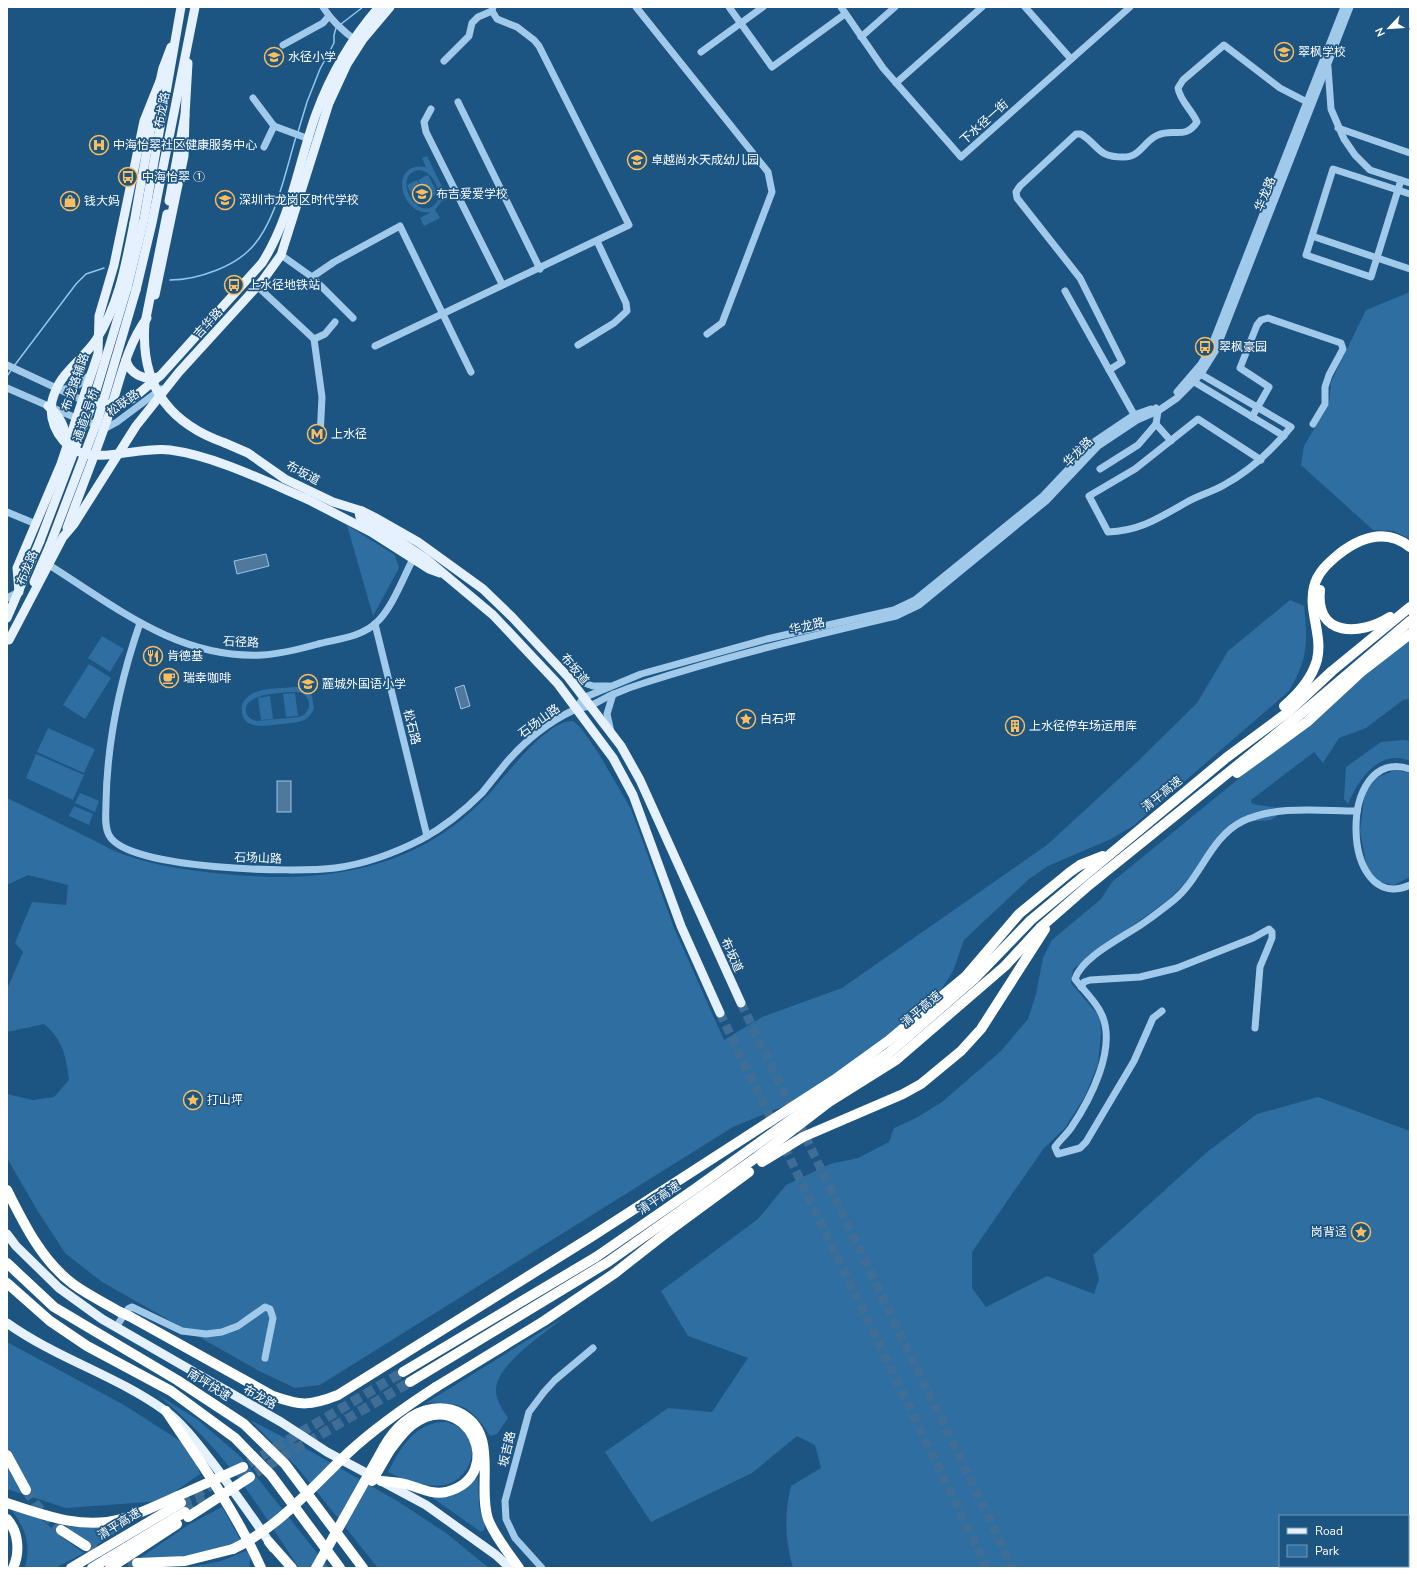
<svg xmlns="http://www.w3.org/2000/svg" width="1417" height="1575" font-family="'Nunito Sans','Noto Sans SC',sans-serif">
	<rect width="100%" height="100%" fill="#1c5482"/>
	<g fill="#2f6ea1" fill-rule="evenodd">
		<path d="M427 156 448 199 441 202 435 210 440 218 424 226 420 218 431 212C400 217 388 160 426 167L422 158ZM418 170C432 170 442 190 437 202 419 226 390 176 418 170Z"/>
		<polygon points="428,175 438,194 428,199 418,180"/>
		<polygon points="417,180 427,200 416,205 407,185"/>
		<polygon points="1410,292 1410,539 1394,531 1373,530 1301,465 1304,446 1329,404 1331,382 1366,310"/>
		<polygon points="347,525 395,555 399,568 373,616"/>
		<path d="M1290 600 1304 606C1308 643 1308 659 1289 691L1133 826 1111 839 1048 866 1029 879 964 940 953 971 941 990 926 1006 832 1078 794 1102 733 1127 320 1385 295 1388 259 1371 102 1282 65 1253 37 1210 7 1158V1094L33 1100 54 1097 69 1080C66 1056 63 1040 44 1024L7 1032V989L23 952 15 943 32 902 66 905 68 885 28 875 7 885V798C34 811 61 824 87 837 100 843 112 851 125 855 156 866 191 871 225 874 324 884 417 871 488 795 506 776 546 720 573 721L581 728 599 754 631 809 674 928 724 1040 762 1017 842 988 1047 845 1136 763 1197 703 1228 651Z"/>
		<polygon points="102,636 124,649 110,672 88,658"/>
		<path d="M1410 639V699L1403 700 1366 728 1339 738 1323 763 1314 752 1251 800 1252 804 1286 809 1271 820 1245 822 1227 829 1187 881 1168 900 1073 969 1071 983 1100 1017 1101 1033 1098 1064 1085 1096 1065 1128 1044 1148 972 1252V1288L986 1307 1047 1276 1094 1294 1099 1279 1093 1255 1206 1153 1257 1114 1318 1097 1410 1131V1568H793C785 1540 784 1514 791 1486L821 1468 815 1445 797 1436 752 1473 651 1522 605 1452 668 1408 712 1412 748 1358 688 1336 661 1291 758 1219 786 1185 830 1164 858 1158 889 1142 894 1128 916 1118 942 1102 1001 1051 1028 1019 1036 994 1043 958 1052 940 1101 899 1112 882ZM1280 1516H1408V1566H1280Z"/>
		<polygon points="89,664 111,678 85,719 63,705"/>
		<path d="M295 687 303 688 312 696 314 709C312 713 310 716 306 719 300 723 289 723 282 724 265 726 239 732 242 705 249 686 278 689 295 687ZM298 692C307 694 311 701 308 710L304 715 298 717 257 721C252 720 247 717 246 712 242 693 286 692 298 692Z"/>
		<polygon points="295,693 298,716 286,717 283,694"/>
		<polygon points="270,696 273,719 261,720 258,698"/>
		<polygon points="48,728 95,749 84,773 37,752"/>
		<path d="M1403 740 1410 741V761C1379 748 1358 780 1348 804L1344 799 1346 767 1381 742Z"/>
		<polygon points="36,754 84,775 73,800 26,778"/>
		<polygon points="1396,770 1410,773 1410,877 1394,885 1379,882 1367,868 1360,831 1365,792 1378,777"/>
		<polygon points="80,793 99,801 95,812 75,803"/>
		<polygon points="74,806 93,814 89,825 69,816"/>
		<path d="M563 1318C544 1334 496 1365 496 1390 496 1401 503 1410 508 1418L497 1434 490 1436C471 1406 461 1402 426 1403Z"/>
		<polygon points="7,1342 124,1405 191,1448 200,1474 162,1501 66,1508 7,1489"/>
		<path d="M157 1394 198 1420 241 1457 329 1568H299C273 1529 248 1487 216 1451 198 1430 178 1412 157 1394Z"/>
		<polygon points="250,1420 310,1451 399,1502 446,1533 489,1568 378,1568 297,1467"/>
		<path d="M446 1422C452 1424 458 1426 463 1430 482 1448 468 1481 444 1485 425 1488 405 1480 388 1472 401 1447 415 1422 446 1422Z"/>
		<path d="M478 1477 479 1507 485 1526 484 1530 481 1532 430 1496C456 1497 459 1495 478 1477Z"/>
		<polygon points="222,1507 241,1541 201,1555 140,1558 188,1525"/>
		<path d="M11 1509 41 1519 63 1538 84 1553 55 1568H25C31 1543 26 1530 11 1509Z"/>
		<path d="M132 1522 95 1546 67 1531 66 1526C95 1530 105 1527 132 1522Z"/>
		<polygon points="246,1551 251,1556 249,1568 186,1568 221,1561"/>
	</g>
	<g fill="#50789b" stroke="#94c6ec">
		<polygon points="266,554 269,566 237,574 234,561"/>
		<polygon points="464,685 470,706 461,709 455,688"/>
		<rect x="277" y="781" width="14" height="31"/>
	</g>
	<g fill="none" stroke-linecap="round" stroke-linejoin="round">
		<g stroke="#94c6ec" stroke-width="1.5">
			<polyline points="341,24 363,7"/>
			<polyline points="298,132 307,102 320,69 334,43 334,35 336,28"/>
			<path d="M170 280C187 280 202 276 217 270 227 266 238 260 246 253 275 229 285 172 296 137"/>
			<polyline points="14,366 76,284 86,274 104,268"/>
			<polyline points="7,376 12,369"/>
		</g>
		<g stroke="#3e6e95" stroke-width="9" stroke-dasharray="9 4.5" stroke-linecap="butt">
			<polyline points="741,1003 1013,1568"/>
			<polyline points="720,1013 987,1568"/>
		</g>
		<g stroke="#3e6e95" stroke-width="10" stroke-dasharray="10 5" stroke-linecap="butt">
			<polyline points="236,1471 403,1372"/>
			<polyline points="243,1480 410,1382"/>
			<polyline points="26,1490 37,1506 61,1530"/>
			<polyline points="181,1503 212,1485"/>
			<polyline points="185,1512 206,1500"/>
			<polyline points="86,1546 121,1560 137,1563"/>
		</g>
		<g stroke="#a1caea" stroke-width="7">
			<path d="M323 7C332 22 344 32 358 42"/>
			<polyline points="636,7 768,172 772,192 722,323 707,334"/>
			<polyline points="729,7 772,67 845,14"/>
			<polyline points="841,7 883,68 961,157 1130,7"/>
			<polyline points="1025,7 1071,59"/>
			<polyline points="861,37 895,7"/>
			<polyline points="283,45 323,23 329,16"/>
			<polyline points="701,52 763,7"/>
			<polyline points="444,61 469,36 472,23 478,17 492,11"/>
			<polyline points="1328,67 1331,109 1344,139 1355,155 1370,170 1410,183"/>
			<polyline points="896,83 982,7"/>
			<polyline points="253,98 274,126 309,139"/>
			<polyline points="458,102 540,269"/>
			<polyline points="431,109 424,122 426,132 502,284"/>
			<polyline points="1338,128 1410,153"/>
			<polyline points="264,147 274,126"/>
			<polyline points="1410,194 1333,169 1312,236 1410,269"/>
			<polyline points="1312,236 1306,255 1371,277 1401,180"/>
			<polyline points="281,255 312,277 353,318"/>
			<polyline points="312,277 334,262 400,226 471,372"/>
			<polyline points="257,286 314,339 322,397 320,437 316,437"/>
			<polyline points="1065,291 1136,418"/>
			<polyline points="314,339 325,334 335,322"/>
			<polyline points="578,345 614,323 627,311 626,303 597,241"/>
			<polyline points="375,346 629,225 539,46 534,40 517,27 497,19 492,11 493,7"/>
			<polyline points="7,365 82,400"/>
			<path d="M1109 370 1122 362 1080 278 1017 198 1016 192 1020 186 1076 134H1081C1100 146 1097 157 1123 157 1127 157 1131 157 1135 154 1143 149 1149 138 1158 135 1174 128 1185 140 1197 122 1192 110 1180 101 1178 88L1183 80 1224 45 1280 88 1307 102"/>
			<path d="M1197 372 1291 427C1272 450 1250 471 1224 485 1212 492 1199 495 1187 502 1160 517 1141 531 1108 532L1089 496 1135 469 1198 419 1261 460"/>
			<polyline points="1191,380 1284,436"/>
			<polyline points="7,388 76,418 106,428 117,422 161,389"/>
			<polyline points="61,390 78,385 91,374"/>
			<polyline points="1177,392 1201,364 1211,347 1344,7"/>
			<polyline points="1156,408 1158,411 1156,424 1171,441"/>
			<polyline points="1252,417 1269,387 1240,368 1257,325 1261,320 1268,318 1341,343 1343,349 1329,375 1325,387 1325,404 1313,424"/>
			<polyline points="1100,469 1138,445 1156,424"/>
			<polyline points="7,512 36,524"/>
			<path d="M49 565C116 607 178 659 262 655 281 654 300 649 318 644 338 639 362 637 377 622 392 608 403 578 413 559"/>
			<polyline points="7,598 19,592"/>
			<path d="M140 623C120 681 107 741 106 803 106 813 104 826 109 835 126 870 297 873 335 868 365 864 395 853 422 839 444 827 464 811 482 793 490 783 498 773 506 763 524 742 548 722 574 710 579 707 584 708 589 706 598 703 605 697 614 694 623 690 634 686 644 683 727 656 812 636 896 616L919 605 1046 501 1098 446 1137 420 1158 411 1177 398 1201 374 1216 350 1350 7"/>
			<polyline points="375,624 427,836"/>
			<polyline points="569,678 593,686 609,686"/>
			<polyline points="576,709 583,698 641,674 767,639 894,610 915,600 1043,496 1094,442 1134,415 1151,409"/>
			<polyline points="611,732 607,714 613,694"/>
			<path d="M1410 769C1336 744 1340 917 1410 885"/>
			<polyline points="1081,987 1084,982 1090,980 1140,977 1177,968 1253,938 1269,929 1272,932 1272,938 1260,967 1255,1028"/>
			<path d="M1162 1011 1153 1018 1134 1061 1086 1142 1080 1148 1058 1154 1055 1147C1059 1141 1066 1135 1071 1128 1090 1100 1118 1047 1101 1013 1095 1000 1083 990 1075 979 1082 956 1126 936 1145 922 1155 915 1164 908 1174 900 1201 878 1210 837 1243 821 1277 805 1321 811 1357 811"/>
			<polyline points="116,1327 128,1309 132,1307 182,1331 206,1334 222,1332 238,1326 265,1307 270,1309 273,1318 265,1358"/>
			<polyline points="542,1568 515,1538 506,1519 505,1501 529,1412 544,1392 555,1380 593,1348"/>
		</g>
		<g stroke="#e5f1fe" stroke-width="9">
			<polyline points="159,86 163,68 171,47"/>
			<polyline points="169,201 185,115 188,63"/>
			<polyline points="134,223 156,99"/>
			<polyline points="127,288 144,219 181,7"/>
			<polyline points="136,290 152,223 195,7"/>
			<polyline points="155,295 184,156 185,115"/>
			<path d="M126 360C130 374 144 381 158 377"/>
			<path d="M86 400 112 405 123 403 132 399 161 375 262 263C291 218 298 164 316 114 330 76 352 38 379 7"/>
			<path d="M48 406C59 415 66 427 66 442"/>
			<polyline points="225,443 248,453 285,479 333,502 362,511 374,517 418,542 483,589 512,617 568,677 621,746 640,780 741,1003"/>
			<polyline points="307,499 371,532 429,569 440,573"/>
			<polyline points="362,511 359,512 360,517 381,529 425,558 493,615 558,684 613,758 633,795 681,926 720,1013"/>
			<path d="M67 528C81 489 97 450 110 411 120 380 127 345 147 318"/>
			<polyline points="34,582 50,545"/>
			<polyline points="19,592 17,568 61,464 98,354 99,316 114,265 144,121 160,81"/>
			<polyline points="7,618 40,541"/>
			<polyline points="9,640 63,537 74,524 136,426 179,372 263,280 281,255 329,103 347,64 363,39 390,7"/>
			<polyline points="7,1234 16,1246 59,1288 102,1319 281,1422 327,1452 426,1505 496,1555 510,1568"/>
			<path d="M7 1323C56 1358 115 1375 164 1410 183 1423 201 1448 215 1466 235 1493 255 1520 273 1548"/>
		</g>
		<g stroke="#fff" stroke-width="10">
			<path d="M1320 590C1315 637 1360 636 1390 617"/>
			<path d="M1284 706C1298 694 1312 678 1317 660 1323 635 1308 611 1314 587 1317 573 1328 563 1339 554 1361 537 1386 528 1410 547"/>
			<polyline points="1237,773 1307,722 1361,672 1410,634"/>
			<polyline points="762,1162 803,1137 903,1094 921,1084 961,1051 981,1029 1045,929"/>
			<path d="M7 1190C24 1224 42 1261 73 1284 88 1295 105 1303 120 1312"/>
			<polyline points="7,1263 54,1307 177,1380 244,1424 285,1464 363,1568"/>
			<polyline points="7,1283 50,1321 87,1346 171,1391 235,1438 271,1475 340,1568"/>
			<path d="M129 1316 273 1396C301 1406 310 1406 338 1395L591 1237 834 1080 888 1041 966 976 1019 914 1070 872 1080 865 1103 856"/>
			<polyline points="403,1372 596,1257 696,1188 824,1096 889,1053 974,979 1031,920 1226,758 1288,712 1332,671 1410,607"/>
			<polyline points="410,1382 608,1262 757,1157 829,1102 896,1060 1005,966 1041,927 1089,885 1296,718 1410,621"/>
			<polyline points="436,1387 544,1321 615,1273 666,1233 749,1172"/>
			<path d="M166 1411C200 1461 236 1512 261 1568"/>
			<path d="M384 1447C394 1429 411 1412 432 1409 443 1407 453 1409 462 1414 499 1435 477 1485 488 1519 495 1537 508 1552 519 1568"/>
			<polyline points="7,1455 26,1490"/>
			<path d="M381 1481C389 1482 397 1482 405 1484 418 1487 431 1495 446 1492 509 1476 467 1384 412 1425 403 1432 397 1441 390 1450"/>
			<path d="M7 1503C43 1515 83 1530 121 1519 140 1514 159 1504 178 1496"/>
			<path d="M7 1519C19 1532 20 1553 13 1568"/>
			<polyline points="61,1530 86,1546"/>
			<polyline points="269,1542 292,1568"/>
			<polyline points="137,1563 185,1561 233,1549"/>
			<polyline points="71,1568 181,1503"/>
			<polyline points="92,1568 185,1512"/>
			<polyline points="110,1568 177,1524"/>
		</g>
		<g stroke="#e5f1fe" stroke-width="9">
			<path d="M167 214 145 323C140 384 168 423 225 443"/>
			<path d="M134 223C126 263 119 305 96 340 84 358 63 371 55 392 45 415 56 440 77 451 100 463 142 446 170 450 215 456 265 481 307 499"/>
			<polyline points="40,541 92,404 127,288"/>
			<polyline points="50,545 98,419 136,290"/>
		</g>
		<g stroke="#fff" stroke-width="10">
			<polyline points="120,1312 129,1316"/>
			<polyline points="372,1481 390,1450"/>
			<polyline points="178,1496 243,1467"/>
			<polyline points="188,1517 250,1477"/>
			<path d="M233 1549C279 1527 311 1488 348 1453 375 1428 405 1407 436 1387"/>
			<polyline points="316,1568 384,1447"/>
		</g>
	</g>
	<defs>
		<g id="school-ring" transform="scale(1)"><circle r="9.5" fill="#1c5482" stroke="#fabd5f" stroke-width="1.5"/><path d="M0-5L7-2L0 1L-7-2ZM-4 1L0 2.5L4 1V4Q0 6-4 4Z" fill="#fabd5f"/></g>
		<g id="hospital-ring" transform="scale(1)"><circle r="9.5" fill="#1c5482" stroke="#fabd5f" stroke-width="1.5"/><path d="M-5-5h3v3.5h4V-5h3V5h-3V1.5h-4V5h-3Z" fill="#fabd5f"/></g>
		<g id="bus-ring" transform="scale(1)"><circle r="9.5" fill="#1c5482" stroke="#fabd5f" stroke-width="1.5"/><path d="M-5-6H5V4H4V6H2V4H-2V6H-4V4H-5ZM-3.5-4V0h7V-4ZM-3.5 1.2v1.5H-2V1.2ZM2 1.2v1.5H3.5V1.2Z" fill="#fabd5f"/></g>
		<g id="shop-ring" transform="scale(1)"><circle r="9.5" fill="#1c5482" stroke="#fabd5f" stroke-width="1.5"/><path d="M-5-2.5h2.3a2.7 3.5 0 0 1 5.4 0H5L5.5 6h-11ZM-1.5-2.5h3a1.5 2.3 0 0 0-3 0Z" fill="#fabd5f"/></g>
		<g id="metro-ring" transform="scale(1)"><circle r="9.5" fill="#1c5482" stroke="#fabd5f" stroke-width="1.5"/><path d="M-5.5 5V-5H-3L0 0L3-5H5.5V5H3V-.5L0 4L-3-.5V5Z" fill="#fabd5f"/></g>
		<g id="restaurant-ring" transform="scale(1)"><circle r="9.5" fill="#1c5482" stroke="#fabd5f" stroke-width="1.5"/><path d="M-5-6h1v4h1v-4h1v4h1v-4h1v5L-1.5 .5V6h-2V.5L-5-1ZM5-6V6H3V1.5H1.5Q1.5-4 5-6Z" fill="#fabd5f"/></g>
		<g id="cafe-ring" transform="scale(1)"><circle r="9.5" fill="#1c5482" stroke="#fabd5f" stroke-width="1.5"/><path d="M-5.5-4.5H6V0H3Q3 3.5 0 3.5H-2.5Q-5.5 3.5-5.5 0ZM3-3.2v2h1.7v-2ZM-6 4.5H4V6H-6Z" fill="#fabd5f"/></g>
		<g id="sight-ring" transform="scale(1)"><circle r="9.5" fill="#1c5482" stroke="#fabd5f" stroke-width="1.5"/><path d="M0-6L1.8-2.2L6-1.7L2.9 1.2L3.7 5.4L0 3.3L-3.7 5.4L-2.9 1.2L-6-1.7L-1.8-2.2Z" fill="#fabd5f"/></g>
		<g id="building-ring" transform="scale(1)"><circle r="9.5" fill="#1c5482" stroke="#fabd5f" stroke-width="1.5"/><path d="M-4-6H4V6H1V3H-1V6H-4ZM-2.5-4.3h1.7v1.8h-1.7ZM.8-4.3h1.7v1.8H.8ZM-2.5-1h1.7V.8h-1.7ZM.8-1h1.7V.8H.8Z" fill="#fabd5f"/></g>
	</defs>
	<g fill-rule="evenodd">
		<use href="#school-ring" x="1284" y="52"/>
		<use href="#school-ring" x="274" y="57"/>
		<use href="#hospital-ring" x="99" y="145"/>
		<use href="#school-ring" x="637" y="160"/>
		<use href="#bus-ring" x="128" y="177"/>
		<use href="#school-ring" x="422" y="194"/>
		<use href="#school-ring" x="225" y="200"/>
		<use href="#shop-ring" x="70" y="201"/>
		<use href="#bus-ring" x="234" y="285"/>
		<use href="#bus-ring" x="1205" y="347"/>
		<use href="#metro-ring" x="317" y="434"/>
		<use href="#restaurant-ring" x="153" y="656"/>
		<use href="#cafe-ring" x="169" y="678"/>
		<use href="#school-ring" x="308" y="684"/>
		<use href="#sight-ring" x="746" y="719"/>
		<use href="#building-ring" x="1015" y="726"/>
		<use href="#sight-ring" x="193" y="1100"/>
		<use href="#sight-ring" x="1361" y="1232"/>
	</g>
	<g text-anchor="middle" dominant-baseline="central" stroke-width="3.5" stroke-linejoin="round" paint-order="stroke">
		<g font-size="12" fill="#fff" stroke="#1c5482" text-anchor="start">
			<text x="1298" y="52">翠枫学校</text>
			<text x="288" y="57">水径小学</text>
			<text x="113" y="145">中海怡翠社区健康服务中心</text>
			<text x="651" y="160">卓越尚水天成幼儿园</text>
			<text x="142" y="177">中海怡翠 ①</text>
			<text x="436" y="194">布吉爱爱学校</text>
			<text x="239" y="200">深圳市龙岗区时代学校</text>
			<text x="84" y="201">钱大妈</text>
			<text x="248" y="285">上水径地铁站</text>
			<text x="1219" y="347">翠枫豪园</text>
			<text x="331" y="434">上水径</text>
			<text x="167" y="656">肯德基</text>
			<text x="183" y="678">瑞幸咖啡</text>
			<text x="322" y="684">麓城外国语小学</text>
			<text x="760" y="719">白石坪</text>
			<text x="1029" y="726">上水径停车场运用库</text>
			<text x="207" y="1100">打山坪</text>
			<text x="1347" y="1232" text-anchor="end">岗背迳</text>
		</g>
		<g font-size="12" fill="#fff" stroke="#1c5482">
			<text transform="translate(162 110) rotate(-79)">布龙路</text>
			<text transform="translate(984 122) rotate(-42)">下水径一街</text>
			<text transform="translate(1265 194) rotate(-68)">华龙路</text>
			<text transform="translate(208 323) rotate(-48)">吉华路</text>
			<text transform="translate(75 382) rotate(-71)">布龙路辅路</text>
			<text transform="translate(123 403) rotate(-36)">松联路</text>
			<text transform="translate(86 415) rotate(-71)">通道2号桥</text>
			<text transform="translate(1078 452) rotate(-45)">华龙路</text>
			<text transform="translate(303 473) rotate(28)">布坂道</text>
			<text transform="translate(27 568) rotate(-67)">布龙路</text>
			<text transform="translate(807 626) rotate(-13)">华龙路</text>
			<text transform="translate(241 642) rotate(3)">石径路</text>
			<text transform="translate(575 669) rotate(50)">布坂道</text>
			<text transform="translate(539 721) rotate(-36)">石场山路</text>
			<text transform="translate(412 727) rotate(76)">松石路</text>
			<text transform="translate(1162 794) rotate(-39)">清平高速</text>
			<text transform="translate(258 858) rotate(2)">石场山路</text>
			<text transform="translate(732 955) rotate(66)">布坂道</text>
			<text transform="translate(921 1009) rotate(-40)">清平高速</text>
			<text transform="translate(659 1198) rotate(-34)">清平高速</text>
			<text transform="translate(209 1385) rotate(32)">南坪快速</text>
			<text transform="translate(260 1397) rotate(29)">布龙路</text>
			<text transform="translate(507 1449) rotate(-77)">坂吉路</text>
			<text transform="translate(119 1524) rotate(-32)">清平高速</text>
		</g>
	</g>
	<rect width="1417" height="1575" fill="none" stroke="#ffffff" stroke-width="16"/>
	<rect x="1279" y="1515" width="130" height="52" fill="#1c5482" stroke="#7798b4"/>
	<rect x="1287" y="1528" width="20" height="6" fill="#e5f1fe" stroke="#7798b4"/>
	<text x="1315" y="1535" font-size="12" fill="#ffffff">Road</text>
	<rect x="1287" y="1545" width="20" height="12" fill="#2f6ea1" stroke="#7798b4"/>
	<text x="1315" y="1555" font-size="12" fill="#ffffff">Park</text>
	<g transform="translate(1389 28) rotate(245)" stroke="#1c5482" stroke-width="3" paint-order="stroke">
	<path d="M0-3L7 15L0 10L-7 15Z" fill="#ffffff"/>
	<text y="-6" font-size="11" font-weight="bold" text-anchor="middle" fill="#ffffff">N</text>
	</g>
</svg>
